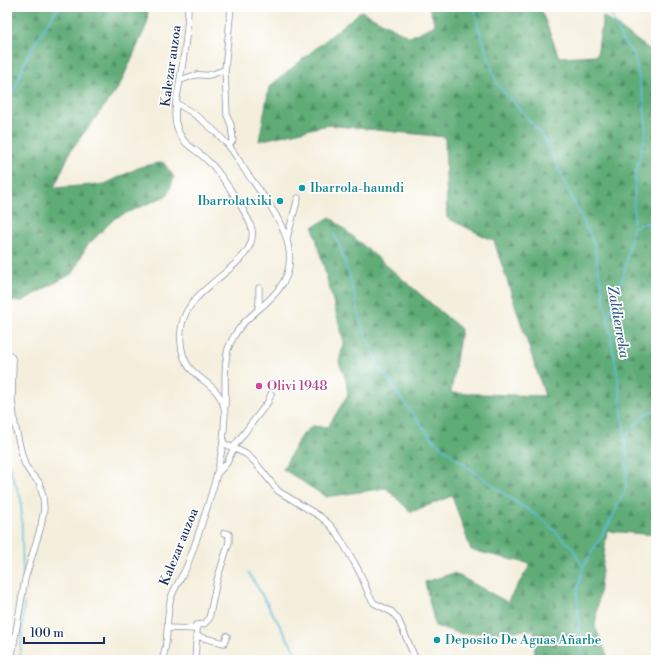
<svg xmlns="http://www.w3.org/2000/svg" width="663" height="667" font-family="'Libre Bodoni',serif">
	<defs>
		<pattern id="forest-firs" width="22" height="20" patternUnits="userSpaceOnUse"><rect width="22" height="20" fill="#5fac77"/><path d="M5 1l3.5 6h-7zM16 11l3.5 6h-7z" fill="#4e8c65"/></pattern>
	</defs>
	<rect width="100%" height="100%" fill="#fff"/>
	<filter id="ink" filterUnits="userSpaceOnUse"><feTurbulence type="fractalNoise" baseFrequency=".025" numOctaves="2"/><feDisplacementMap in="SourceGraphic" scale="8" xChannelSelector="R" yChannelSelector="G"/><feConvolveMatrix kernelMatrix="1 2 1 2 8 2 1 2 1" color-interpolation-filters="sRGB"/></filter>
	<filter id="wash" filterUnits="userSpaceOnUse"><feTurbulence type="fractalNoise" baseFrequency=".012" numOctaves="4" result="noise"/><feDisplacementMap in="SourceGraphic" scale="16" xChannelSelector="R" yChannelSelector="G"/><feGaussianBlur stdDeviation="0.9" result="paint"/><feColorMatrix in="noise" values="0 0 0 0 0 0 0 0 0 0 0 0 0 0 0 0 0 1.4 0 .05"/><feComposite in="paint" operator="in"/></filter>
	<g filter="url(#wash)">
		<rect width="100%" height="100%" fill="#f4efdd"/>
		<g fill="url(#forest-firs)" stroke="#3d6e6a">
			<polygon points="7,7 148,7 147,24 119,87 71,150 54,188 105,184 140,167 163,162 174,177 168,195 115,218 86,247 73,273 22,301 7,301"/>
			<polygon points="429,7 540,7 559,57 597,55 603,16 656,54 656,535 607,531 595,627 609,660 535,660 534,630 462,634 435,626 425,582 454,573 507,602 531,564 471,550 452,496 411,512 386,488 326,497 283,469 300,437 312,426 328,427 348,394 346,380 339,362 344,342 313,227 330,217 461,329 451,393 545,396 494,241 447,218 445,137 328,125 259,141 269,87 361,11 410,37 435,25"/>
		</g>
		<g fill="none" stroke-linecap="round" stroke-linejoin="round">
			<g stroke="#5ec0dc" stroke-width="1.5">
				<polyline points="475,7 478,26 497,84 543,136 594,244 618,378 627,456 626,489 611,520 583,567 577,592 580,646 585,660"/>
				<polyline points="608,7 622,40 634,55 644,102 646,132 635,174 633,227 624,274 608,318"/>
				<polyline points="7,88 12,95"/>
				<polyline points="7,133 12,95 28,55 58,7"/>
				<polyline points="633,227 656,221"/>
				<polyline points="334,233 347,267 362,325 378,364 404,403 435,442 504,494 542,519 572,547 582,566"/>
				<polyline points="634,426 645,414 656,410"/>
				<polyline points="624,437 630,431"/>
				<polyline points="7,461 21,499 23,577"/>
				<polyline points="249,573 300,660"/>
				<polyline points="20,660 24,603"/>
			</g>
		</g>
	</g>
	<g filter="url(#ink)">
		<g fill="none" stroke-linecap="round" stroke-linejoin="round">
			<g stroke="#888f9e" stroke-width="7">
				<g id="minor">
					<path d="M180 80C186 79 190 76 196 75 201 74 204 76 209 75 215 74 219 71 225 70"/>
					<path d="M176 103C197 114 214 129 229 146"/>
					<polyline points="287,238 298,198"/>
					<polyline points="258,309 259,302 259,288"/>
					<polyline points="7,352 12,358 13,364 12,400 15,425 21,451 25,465 31,474 39,482 43,496 44,509 41,526 25,579 11,660"/>
					<path d="M225 407C226 390 223 365 228 349 239 318 260 313 278 290 309 253 271 206 249 176 242 167 237 156 229 146L233 140 231 125 227 115 225 70 231 7"/>
					<polyline points="223,443 246,454 255,462 278,491 321,517 330,525 338,535 354,562 360,573 369,595 374,603 392,612 398,619 416,660"/>
					<polyline points="218,473 227,463 235,445 268,402 271,394"/>
					<polyline points="168,628 197,629 195,660"/>
					<polyline points="197,629 196,625 204,624 209,619 217,580 229,542 229,534 224,533"/>
					<polyline points="196,636 224,643 227,636"/>
					<path d="M162 660C170 640 165 618 171 598 174 588 181 579 186 568 192 554 197 538 202 523 212 493 222 462 224 430 224 424 225 418 225 412 221 386 203 384 189 367 181 356 179 338 182 324 190 284 258 265 252 230 250 217 220 172 209 162 195 147 182 147 176 124 173 110 178 94 180 80 184 56 188 32 188 7"/>
				</g>
			</g>
			<use href="#minor" stroke="#fff" stroke-width="5.5"/>
		</g>
	</g>
	<g fill="#0f9aa8" stroke="#fff" stroke-width="1.5">
		<circle cx="302" cy="188" r="4"/>
		<circle cx="280" cy="201" r="4"/>
		<circle cx="437" cy="640" r="4"/>
	</g>
	<circle fill="#d1479c" stroke="#fff" stroke-width="1.5" cx="259" cy="386" r="4"/>
	<g text-anchor="middle" dominant-baseline="central" stroke-width="3.5" stroke-linejoin="round" paint-order="stroke">
		<g font-size="13" fill="#1b2f5e" stroke="#fff">
			<text transform="translate(171 66) rotate(-82)">Kalezar auzoa</text>
			<text transform="translate(179 547) rotate(-68)">Kalezar auzoa</text>
		</g>
		<g font-size="13" fill="#0d838f" stroke="#fff" text-anchor="start">
			<text x="310" y="188">Ibarrola-haundi</text>
			<text x="272" y="201" text-anchor="end">Ibarrolatxiki</text>
			<text x="445" y="640">Deposito De Aguas Añarbe</text>
		</g>
		<g font-size="13" fill="#b23c85" stroke="#fff" text-anchor="start">
			<text x="267" y="386">Olivi 1948</text>
		</g>
		<g font-size="14" font-style="italic" fill="#2f5a84" stroke="#fff">
			<text transform="translate(618 322) rotate(80)">Zaldierreka</text>
		</g>
	</g>
	<rect width="663" height="667" fill="none" stroke="#fff" stroke-width="24"/>
	<path d="M24 637v6h80v-6" fill="none" stroke="#1b2f5e" stroke-width="2"/>
	<text x="30" y="637" font-size="12" fill="#1b2f5e" stroke="#ffffff" stroke-width="3" paint-order="stroke">100 m</text>
</svg>
